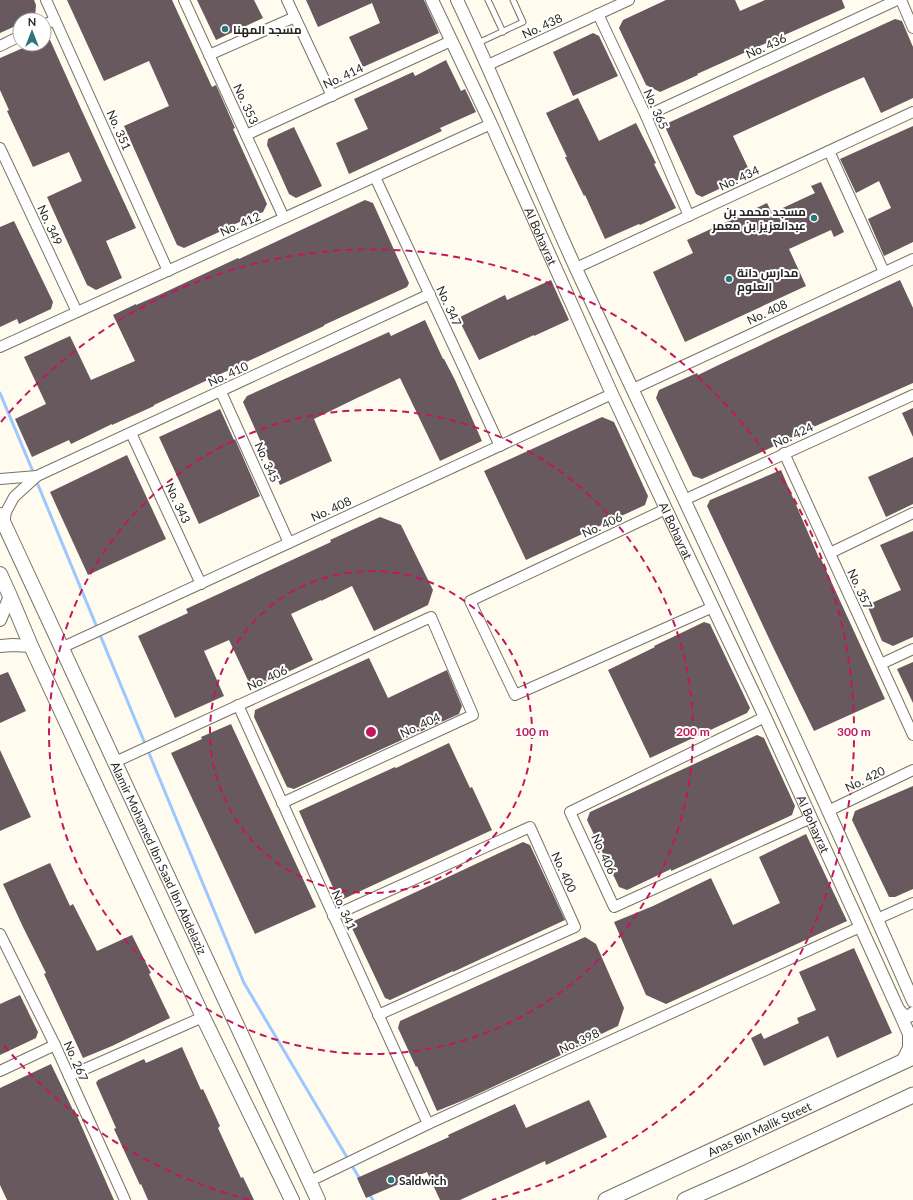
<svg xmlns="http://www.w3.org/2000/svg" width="913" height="1200" font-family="Lato,Cairo,sans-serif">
	<rect width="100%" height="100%" fill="#fffbee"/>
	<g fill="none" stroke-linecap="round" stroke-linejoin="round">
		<g stroke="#9cc7ff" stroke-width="3">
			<polyline points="0,393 34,474"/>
			<polyline points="36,480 244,983 361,1181"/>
			<polyline points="369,1194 373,1200"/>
		</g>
	</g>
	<g fill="#68595e">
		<polygon points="0,0 34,0 36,5 35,17 29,20 20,20 20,24 0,33"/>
		<polygon points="67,0 172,0 212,87 216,85 235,128 233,129 267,204 263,212 228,227 228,228 184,248 177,245 124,126 169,106 149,61 104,81"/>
		<polygon points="197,0 254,0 263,18 216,40"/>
		<polygon points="306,0 424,0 439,33 363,67 349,37 380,23 372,3 318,27"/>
		<polygon points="666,0 735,0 740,11 765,0 842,0 845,8 726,61 697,74 698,75 660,92 646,85 619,28 623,20"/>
		<polygon points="895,19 902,21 913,47 913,98 881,113 864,77 827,93 733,136 751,174 702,197 696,194 666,129 668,123"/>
		<polygon points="44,31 46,31 82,111 136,228 106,241 122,278 96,290 87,285 47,197 82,181 69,152 33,167 7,111 9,110 0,90 0,58 32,44 44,44"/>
		<polygon points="593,33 599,36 618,76 573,96 553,52"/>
		<polygon points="446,60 461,91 465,89 476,112 440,128 442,131 349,174 336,143 368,129 354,99 413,72 415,76"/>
		<polygon points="578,98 599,141 636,123 656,163 654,164 676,208 640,225 639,224 605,239 585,195 584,196 565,157 567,157 546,113"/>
		<polygon points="913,126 913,242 884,256 868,219 891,208 879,181 856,193 840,159"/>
		<polygon points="294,127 322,186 296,198 289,194 267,145 268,139"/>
		<polygon points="821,182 844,232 834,237 831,230 789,249 806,286 685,342 653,272 693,253 687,240 767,203 772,213 815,193 811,186"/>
		<polygon points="365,200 373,203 409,283 407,287 348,314 324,325 324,326 154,405 154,406 112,425 112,424 71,444 69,440 32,457 15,419 46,404 24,357 70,336 91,380 135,361 113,315 136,304 136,305 159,295 208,272 238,258 239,259"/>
		<polygon points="14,221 53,302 51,309 19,324 17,319 0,327 0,227"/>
		<polygon points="551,280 569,320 534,336 534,335 479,360 458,318 505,295 507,300"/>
		<polygon points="900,280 913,308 913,383 793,436 793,437 766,450 702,479 693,476 656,398 659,390 697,373 698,375 727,361"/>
		<polygon points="425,320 443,359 444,359 455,380 482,441 440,461 400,378 359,397 314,419 332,461 280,485 243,402 247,396 389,332 391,336"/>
		<polygon points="913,408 913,437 902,413"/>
		<polygon points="220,409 234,440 235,439 260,496 199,524 159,437"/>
		<polygon points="602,417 614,422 648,496 645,505 526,560 484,471"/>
		<polygon points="127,455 166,539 88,575 50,492"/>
		<polygon points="913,457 913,504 886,517 868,477"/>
		<polygon points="781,470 819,558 820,557 885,699 814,731 773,647 707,506 710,500"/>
		<polygon points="380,517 401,525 433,590 428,605 374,631 352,586 321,601 321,600 291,614 313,660 252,689 229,640 204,651 224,696 175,718 138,636 188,613 186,609 331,542 330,540"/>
		<polygon points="913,531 913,637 893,646 882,641 867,605 901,590 880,545"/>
		<polygon points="704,622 710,624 750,708 747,713 650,758 608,670 655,647 654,646"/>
		<polygon points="369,658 388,698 447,670 462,706 459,714 294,789 287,787 254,717 255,710"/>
		<polygon points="913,662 913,703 897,669"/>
		<polygon points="8,672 26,711 0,723 0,675"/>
		<polygon points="231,724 316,907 255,934 171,753 202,739 201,737"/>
		<polygon points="757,735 764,738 795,806 792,815 689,863 671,871 671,869 627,890 619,887 587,820 590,812"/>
		<polygon points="449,743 470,788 472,787 492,830 339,901 299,811 395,767 396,768"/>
		<polygon points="0,750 31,817 0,831"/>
		<polygon points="913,786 913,889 895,897 889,897 852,820 855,811"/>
		<polygon points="806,834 847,921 666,1004 646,995 614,922 653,906 711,878 733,925 780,903 759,857"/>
		<polygon points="523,842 530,845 565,920 453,972 453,971 390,1000 385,998 351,926 354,921"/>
		<polygon points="50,863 70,906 73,904 97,951 132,935 151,973 149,974 170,1018 112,1046 83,1058 44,974 46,973 23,927 3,884"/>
		<polygon points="585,937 596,944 624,1008 618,1026 597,1036 598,1038 576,1048 469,1098 437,1111 417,1066 416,1067 398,1028 400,1021"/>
		<polygon points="854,948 892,1033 837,1058 828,1036 764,1066 751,1038 761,1033 764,1039 799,1023 797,1018 816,1010 799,972"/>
		<polygon points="20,995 38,1032 36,1038 0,1055 0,1004"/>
		<polygon points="182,1047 201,1090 203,1089 220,1126 218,1128 241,1178 243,1177 254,1200 148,1200 141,1184 140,1185 114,1129 116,1128 96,1083 98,1080 144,1059 146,1063"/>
		<polygon points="51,1064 73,1110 74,1109 114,1200 7,1200 0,1185 0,1088"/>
		<polygon points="589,1100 607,1137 546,1165 545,1161 460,1200 440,1200 427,1172 366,1198 357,1178 449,1137 448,1135 515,1104 526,1128"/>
	</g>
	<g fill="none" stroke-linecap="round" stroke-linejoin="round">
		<g stroke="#777365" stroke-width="7">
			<g id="service">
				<polyline points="488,0 503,32"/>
				<polyline points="478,43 523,22 513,0"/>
			</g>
		</g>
		<g stroke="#777365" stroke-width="12">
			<g id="minor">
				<polyline points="46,0 168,271"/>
				<polyline points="184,0 284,218"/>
				<polyline points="287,0 332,96"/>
				<polyline points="901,0 913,28"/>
				<polyline points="598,14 646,116 689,216"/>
				<polyline points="44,25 55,20"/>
				<polyline points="0,46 20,36"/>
				<polyline points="209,55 295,17"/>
				<polyline points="488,65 629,0"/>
				<polyline points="646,116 897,0"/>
				<polyline points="246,135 451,41"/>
				<polyline points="0,148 77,312"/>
				<polyline points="829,151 884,272"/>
				<polyline points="375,177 500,446"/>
				<polyline points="576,268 913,112"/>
				<polyline points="0,347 491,124"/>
				<polyline points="633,389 913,259"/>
				<polyline points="221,392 289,543"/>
				<polyline points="131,433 201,584"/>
				<polyline points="784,453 913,735"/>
				<polyline points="0,479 37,476"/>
				<polyline points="684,500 913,395"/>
				<polyline points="666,509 470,601 515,695 713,607"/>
				<polyline points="4,524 6,512 14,497 37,476 430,294"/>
				<polyline points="830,553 913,513"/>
				<polyline points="61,648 612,394"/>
				<polyline points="881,664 913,649"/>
				<polyline points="238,705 428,1124"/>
				<polyline points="765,717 570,812 614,907 811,818"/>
				<polyline points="115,762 431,617 473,715 282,803"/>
				<polyline points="828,811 913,770"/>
				<polyline points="333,916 530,827 575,927 378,1015"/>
				<polyline points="877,919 913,903"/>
				<polyline points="0,934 55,1045 125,1200"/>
				<polyline points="0,1071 55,1045"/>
				<polyline points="69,1076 203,1017"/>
				<polyline points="310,1181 428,1124 860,927"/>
			</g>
		</g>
		<g stroke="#777365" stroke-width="14">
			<g id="tertiary">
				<path id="s1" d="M432 0 491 124 612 394 666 509 765 717 898 1009 909 1034V1048L902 1062"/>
				<path d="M457 0C500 90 536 182 578 273 691 515 806 756 913 1001"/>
				<polyline points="0,620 10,596"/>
				<polyline points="0,646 13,645 31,646"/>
				<path d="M898 1009C902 1014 905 1018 912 1015L913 1013"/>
			</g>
		</g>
		<g stroke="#777365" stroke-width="16">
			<g id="secondary">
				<path id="s2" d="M0 515 318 1200"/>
				<polyline points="0,574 10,596 31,646 203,1017 292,1200"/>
			</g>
		</g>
		<g stroke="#777365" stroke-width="17">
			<g id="primary">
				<path id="s3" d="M606 1200 913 1057"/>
				<polyline points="685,1200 746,1173 913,1095"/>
			</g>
		</g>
		<use href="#service" stroke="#fff" stroke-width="5"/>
		<use href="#minor" stroke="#fff" stroke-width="10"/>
		<use href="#tertiary" stroke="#fff" stroke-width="12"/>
		<use href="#secondary" stroke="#fff" stroke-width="14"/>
		<use href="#primary" stroke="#fff" stroke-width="15"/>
	</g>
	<g fill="none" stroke="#c2185b" stroke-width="2" stroke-dasharray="7 5">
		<circle cx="371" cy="732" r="161"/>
		<circle cx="371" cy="732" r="322"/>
		<path d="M250 1200A483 483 0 0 1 1 1042M1 422A483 483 0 1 1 492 1200"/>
	</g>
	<g fill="#2d777a" stroke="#fff" stroke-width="1.5">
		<circle cx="225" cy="29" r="4"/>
		<circle cx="814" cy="218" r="4"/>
		<circle cx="729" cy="279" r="4"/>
		<circle cx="391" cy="1180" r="4"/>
	</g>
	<g text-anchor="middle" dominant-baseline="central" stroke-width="4" stroke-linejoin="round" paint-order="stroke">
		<g font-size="12" fill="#282620" stroke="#fff">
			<text transform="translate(542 26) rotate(-25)">No. 438</text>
			<text transform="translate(766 46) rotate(-25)">No. 436</text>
			<text transform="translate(343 76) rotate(-25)">No. 414</text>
			<text transform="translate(246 104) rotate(65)">No. 353</text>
			<text transform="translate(656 109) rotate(66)">No. 365</text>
			<text transform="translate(119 130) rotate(66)">No. 351</text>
			<text transform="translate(739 178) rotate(-25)">No. 434</text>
			<text transform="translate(240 224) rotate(-24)">No. 412</text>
			<text transform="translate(50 225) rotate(65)">No. 349</text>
			<text stroke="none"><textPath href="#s1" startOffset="260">Al Bohayrat</textPath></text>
			<text transform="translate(449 306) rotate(65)">No. 347</text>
			<text transform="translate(767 312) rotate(-25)">No. 408</text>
			<text transform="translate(228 374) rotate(-25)">No. 410</text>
			<text transform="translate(793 435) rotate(-25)">No. 424</text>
			<text transform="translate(267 462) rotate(66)">No. 345</text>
			<text transform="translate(178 503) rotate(65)">No. 343</text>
			<text transform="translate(331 509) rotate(-25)">No. 408</text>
			<text transform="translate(602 525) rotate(-25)">No. 406</text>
			<text stroke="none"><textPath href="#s1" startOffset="584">Al Bohayrat</textPath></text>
			<text transform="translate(860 589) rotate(65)">No. 357</text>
			<text transform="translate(267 678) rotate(-25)">No. 406</text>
			<text transform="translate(420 725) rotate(-25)">No. 404</text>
			<text transform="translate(865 779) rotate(-26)">No. 420</text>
			<text stroke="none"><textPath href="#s1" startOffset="908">Al Bohayrat</textPath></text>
			<text transform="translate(604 854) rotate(65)">No. 406</text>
			<text stroke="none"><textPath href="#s2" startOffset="378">Alamir Mohamed Ibn Saad Ibn Abdelaziz</textPath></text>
			<text transform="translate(564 872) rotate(65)">No. 400</text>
			<text transform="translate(344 910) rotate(66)">No. 341</text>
			<text transform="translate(579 1041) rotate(-25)">No. 398</text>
			<text transform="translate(76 1061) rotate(66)">No. 267</text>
			<text stroke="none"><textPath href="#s3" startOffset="169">Anas Bin Malik Street</textPath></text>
		</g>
		<g font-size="12" font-weight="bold" fill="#282620" stroke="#fff" text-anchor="start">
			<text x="233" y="29">مسجد المهنا</text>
			<text x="806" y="211" text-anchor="end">مسجد محمد بن<tspan x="806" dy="14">عبدالعزيز بن معمر</tspan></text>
			<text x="737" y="272">مدارس دانة<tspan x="737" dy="14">العلوم</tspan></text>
			<text x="399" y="1180">Saldwich</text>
		</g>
	</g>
	<circle cx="371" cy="732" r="6" fill="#c2185b" stroke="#fff" stroke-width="2"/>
	<g font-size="12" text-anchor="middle" font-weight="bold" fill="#c2185b" stroke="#fff" stroke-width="4" stroke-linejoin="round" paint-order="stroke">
		<text x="532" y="736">100 m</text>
		<text x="693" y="736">200 m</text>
		<text x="854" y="736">300 m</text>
	</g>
	<g transform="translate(32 32)"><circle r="19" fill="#ffffff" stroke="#a9a8a6"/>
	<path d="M0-3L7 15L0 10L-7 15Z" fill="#2d777a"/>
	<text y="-6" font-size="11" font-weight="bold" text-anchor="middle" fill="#282620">N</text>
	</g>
</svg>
